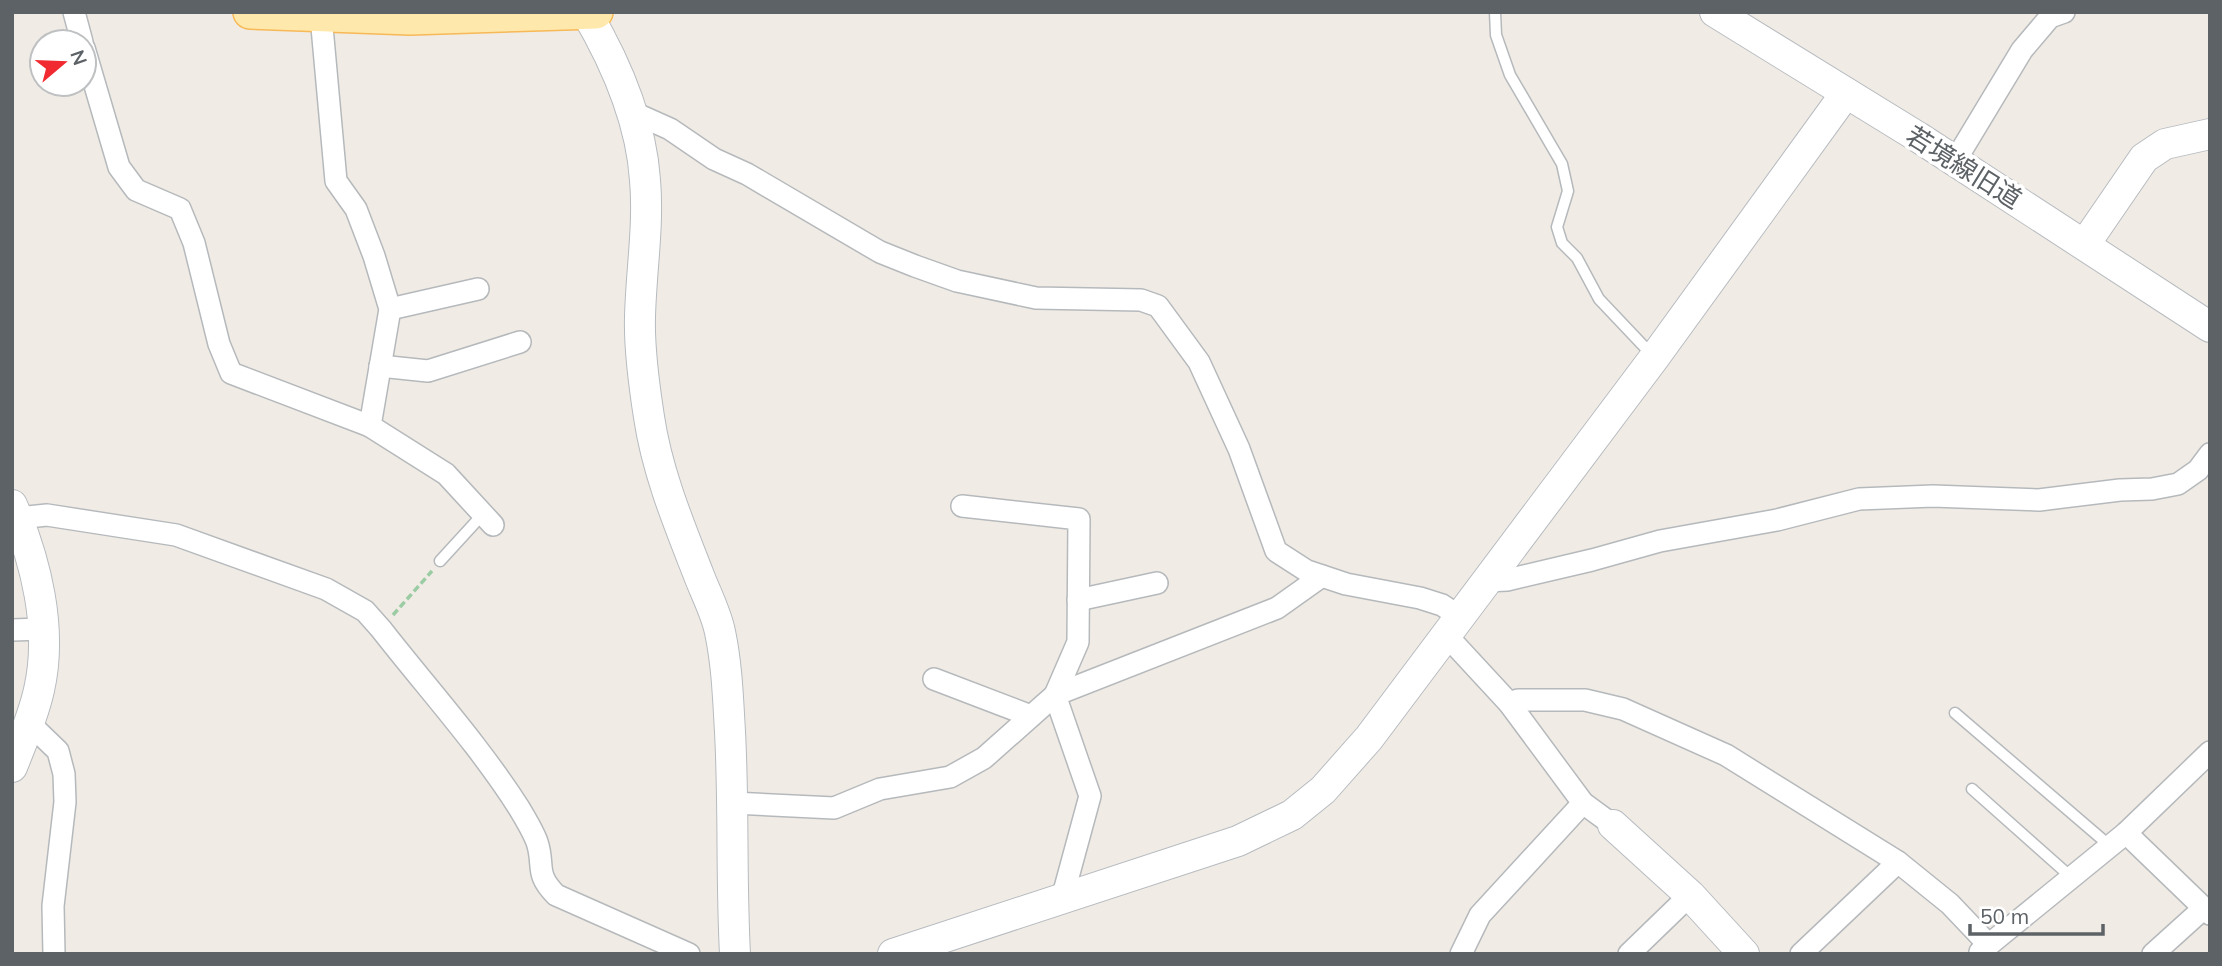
<svg xmlns="http://www.w3.org/2000/svg" width="2222" height="966" font-family="Mulish,'Noto Sans JP',sans-serif">
	<rect width="100%" height="100%" fill="#f0ece5"/>
	<g fill="none" stroke-linecap="round" stroke-linejoin="round">
		<g stroke="#b6b9bc" stroke-width="13">
			<g id="lane">
				<polyline points="1495,12 1496,35 1510,75 1562,164 1568,191 1557,227 1562,243 1577,258 1599,299 1653,356"/>
				<polyline points="440,561 483,514"/>
				<polyline points="1955,713 2110,846"/>
				<polyline points="1972,789 2071,877"/>
			</g>
		</g>
		<g stroke="#b6b9bc" stroke-width="24">
			<g id="street">
				<polyline points="74,12 82,42"/>
				<polyline points="321,16 336,181 356,209 374,256 390,309 370,426 446,474 493,525"/>
				<polyline points="84,48 119,167 136,190 180,209 194,243 219,344 231,373 370,426"/>
				<polyline points="632,112 670,129 714,159 747,174 880,252 915,266 957,281 1036,298 1141,300 1158,306 1199,362 1239,449 1276,551 1307,571 1346,584 1420,598 1442,605 1460,617"/>
				<polyline points="1955,161 2022,50 2050,17 2064,12"/>
				<polyline points="390,309 478,289"/>
				<polyline points="380,366 428,371 520,342"/>
				<polyline points="962,506 1079,519 1078,642 1055,695 1090,796 1062,899"/>
				<path d="M18 518 47 515 176 535 326 589 365 611 381 629C427 688 479 745 519 808 525 818 533 831 537 842 545 866 534 873 556 895L689 954"/>
				<polyline points="1487,581 1507,580 1592,560 1660,541 1777,520 1859,499 1933,496 2039,500 2120,490 2152,489 2178,484 2198,470 2210,454"/>
				<polyline points="1078,600 1157,583"/>
				<polyline points="12,630 42,629"/>
				<polyline points="1447,636 1509,703 1583,803 1613,825"/>
				<polyline points="934,679 1031,716"/>
				<polyline points="1509,703 1518,700 1585,700 1623,709 1726,755 1898,862 1950,904 1988,944"/>
				<polyline points="29,723 58,751 64,774 65,802 53,906 54,954"/>
				<polyline points="733,803 834,808 880,789 950,777 984,758 1055,695 1277,608 1322,576"/>
				<polyline points="2126,833 2210,914"/>
				<polyline points="1980,952 2126,833 2210,752"/>
				<polyline points="1461,954 1480,915 1583,803"/>
				<polyline points="1629,954 1690,895"/>
				<polyline points="1801,954 1898,862"/>
				<polyline points="2153,954 2204,908"/>
			</g>
		</g>
		<g stroke="#b7bbc0" stroke-width="32">
			<g id="secondary">
				<path d="M586 12C616 63 641 120 645 180 649 225 641 272 640 317 639 350 644 385 649 417 657 471 678 522 698 573 705 592 716 612 720 632 727 665 728 698 730 732 734 806 731 880 735 954"/>
				<polyline points="1715,12 1918,137 2210,327"/>
				<polyline points="2085,244 2144,158 2165,144 2210,134"/>
				<path d="M12 505C36 561 53 629 39 690 33 717 22 742 12 767"/>
				<polyline points="1613,825 1690,895 1744,954"/>
				<polyline points="893,954 1238,841 1292,815 1323,790 1369,738 1654,358 1846,93"/>
			</g>
		</g>
		<g stroke="#f7b857" stroke-width="36">
			<polyline id="primary" points="250,12 410,18 596,12"/>
		</g>
		<polyline stroke="#9bcca4" stroke-width="3.5" stroke-dasharray="7 3.5" stroke-linecap="butt" points="393,615 432,571"/>
		<use href="#lane" stroke="#fff" stroke-width="10"/>
		<use href="#street" stroke="#fff" stroke-width="21"/>
		<use href="#secondary" stroke="#fff" stroke-width="30"/>
		<use href="#primary" stroke="#ffe8ab" stroke-width="33"/>
	</g>
	<g text-anchor="middle" dominant-baseline="central" stroke-width="7" stroke-linejoin="round" paint-order="stroke">
		<g font-size="26" fill="#5d6266" stroke="#fff">
			<text transform="translate(1964 167) rotate(32)">若境線旧道</text>
		</g>
	</g>
	<rect width="2222" height="966" fill="none" stroke="#5d6266" stroke-width="28"/>
	<g transform="translate(63 63) rotate(71)"><circle r="33" fill="#ffffff" stroke="#bec0c2" stroke-width="2"/>
	<path d="M0-5L12 26L0 18L-12 26Z" fill="#f12a31"/>
	<text y="-10" font-size="19" font-weight="bold" text-anchor="middle" fill="#5d6266">N</text>
	</g>
	<path d="M1970 924v10h133v-10" fill="none" stroke="#5d6266" stroke-width="3.5"/>
	<text x="1980" y="924" font-size="21" fill="#5d6266" stroke="#ffffff" stroke-width="5" paint-order="stroke">50 m</text>
</svg>
